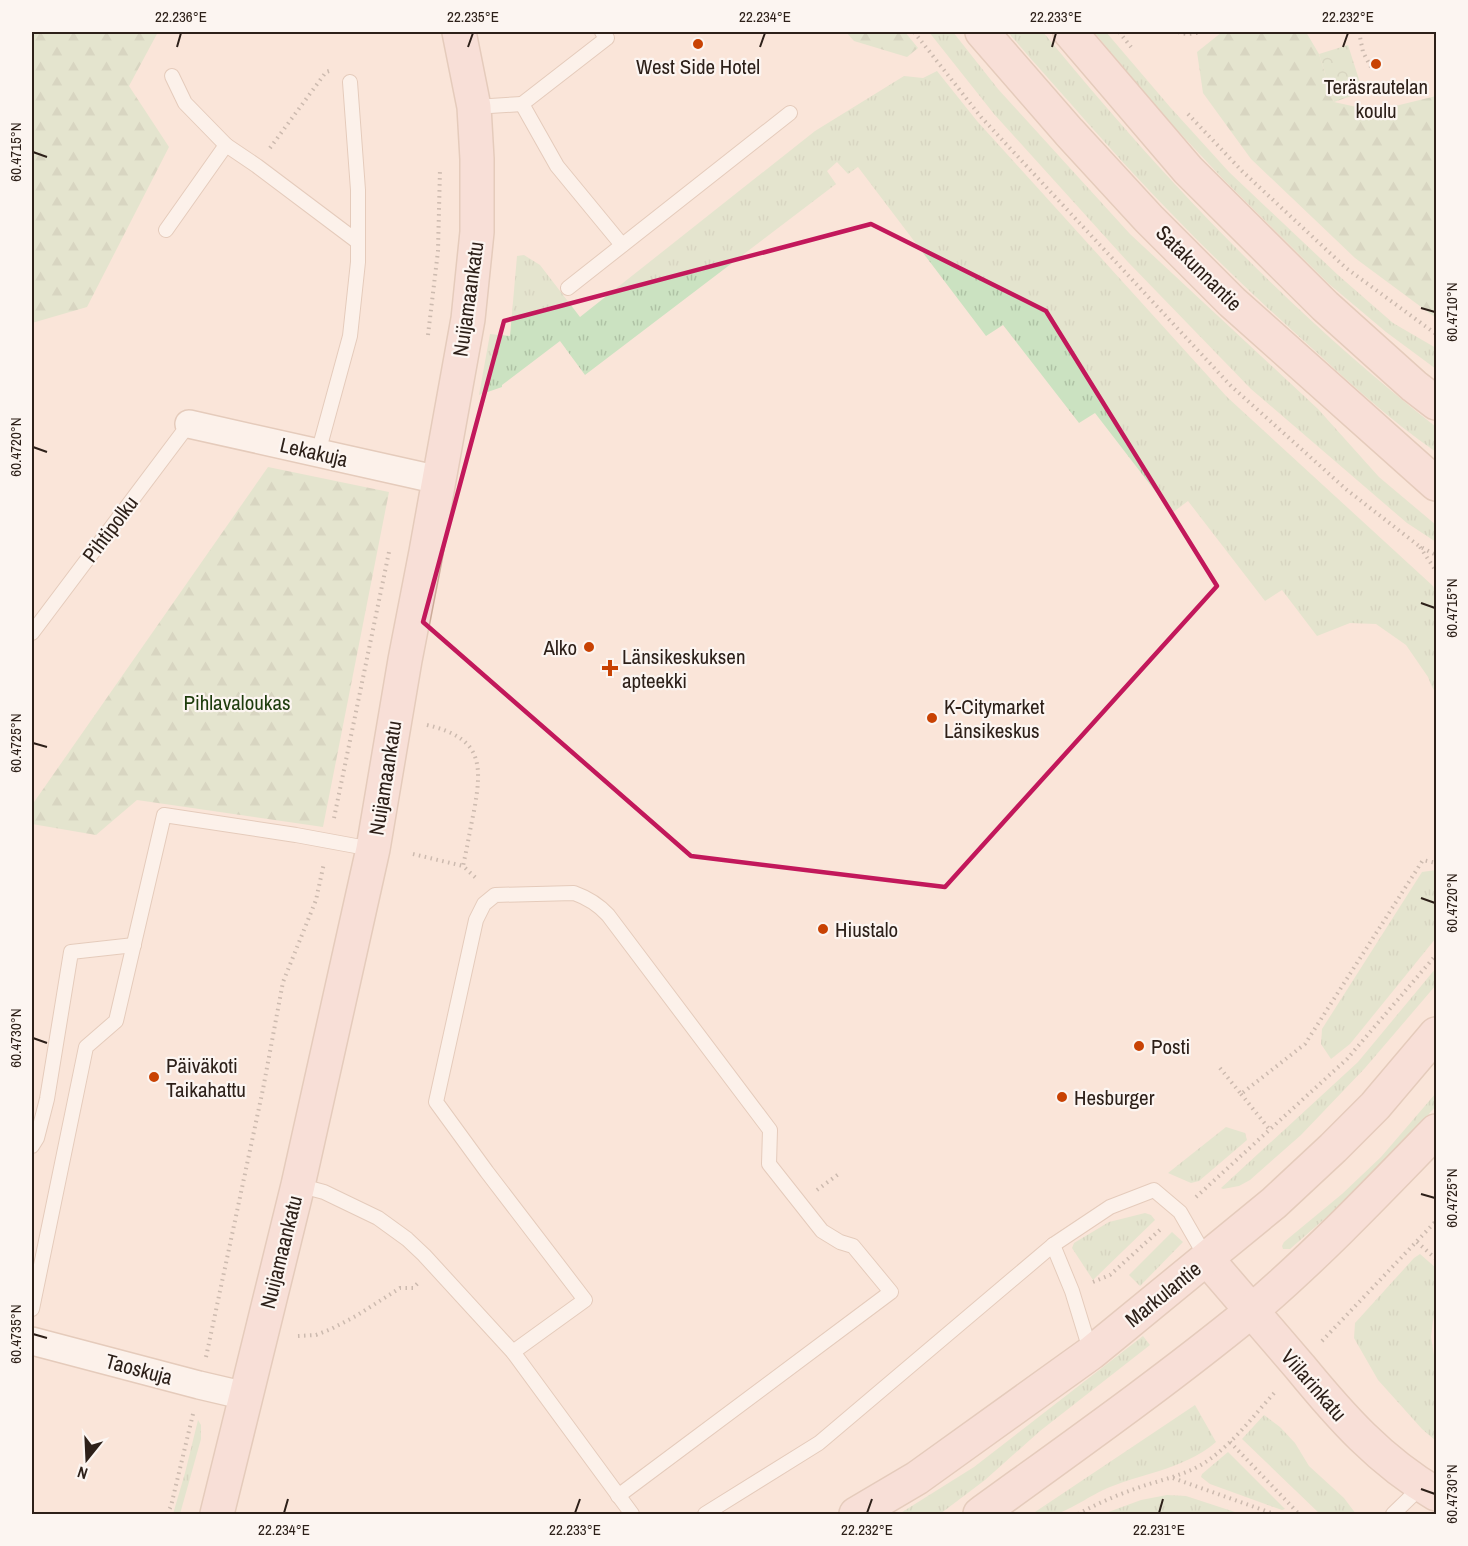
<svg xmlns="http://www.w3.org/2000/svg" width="1468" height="1546" font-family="'Archivo Narrow',sans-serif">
	<defs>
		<pattern id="grass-tufts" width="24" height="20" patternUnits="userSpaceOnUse" patternTransform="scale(1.5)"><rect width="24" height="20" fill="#cbe2c1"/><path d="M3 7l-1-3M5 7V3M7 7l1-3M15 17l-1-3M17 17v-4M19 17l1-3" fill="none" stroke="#afc2a5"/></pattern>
		<pattern id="forest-firs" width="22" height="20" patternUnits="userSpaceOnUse" patternTransform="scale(1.5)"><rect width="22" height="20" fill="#cbe2c1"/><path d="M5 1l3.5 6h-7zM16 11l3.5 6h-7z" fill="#afc2a5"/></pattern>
		<pattern id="park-crowns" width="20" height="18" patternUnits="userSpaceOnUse" patternTransform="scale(1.5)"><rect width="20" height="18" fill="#cbe2c1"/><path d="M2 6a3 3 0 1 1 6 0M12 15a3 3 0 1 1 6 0" fill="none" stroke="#afc2a5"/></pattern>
	</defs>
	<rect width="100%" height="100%" fill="#fae5d9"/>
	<g fill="url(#grass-tufts)">
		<polygon points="929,32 953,32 998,89 1130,234 1318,409 1379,477 1436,525 1436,542 1407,523 1251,389 1127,261 994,114"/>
		<path d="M1008 32H1043C1064 57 1085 83 1107 108 1207 224 1316 333 1436 427V452C1389 420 1346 379 1304 341 1221 267 1144 188 1071 104 1050 80 1028 56 1008 32Z"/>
		<polygon points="1094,32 1106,32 1170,107 1229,172 1338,275 1393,323 1436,348 1436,369 1386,332 1329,284 1223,179 1163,115"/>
		<polygon points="937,71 977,121 1227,397 1433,586 1436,592 1436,693 1432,687 1428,677 1406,645 1376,624 1350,623 1317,636 1282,590 1265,601 1188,501 1172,513 1095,413 1079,423 1003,325 986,336 858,167 848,174 837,162 827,171 836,184 585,375 560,341 502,385 502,387 479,395 490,334 510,336 517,256 524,255 540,265 580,317 815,131 904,76 923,78"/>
		<polygon points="1436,870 1436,938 1350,1044 1331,1059 1321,1044 1322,1029 1422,872"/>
		<polygon points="1436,968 1436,985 1365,1068 1301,1135 1250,1180 1239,1186 1223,1189 1221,1188 1358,1062"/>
		<polygon points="1436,1093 1436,1106 1392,1156 1361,1187 1290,1249 1283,1249 1282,1246 1284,1242 1342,1194 1381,1157"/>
		<polygon points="1226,1127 1245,1133 1247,1140 1199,1181 1191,1183 1168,1173"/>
		<polygon points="1145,1213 1151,1215 1155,1220 1093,1280 1072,1248 1074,1243 1109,1222"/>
		<polygon points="1172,1232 1183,1242 1140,1286 1129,1275"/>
		<polygon points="1420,1254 1436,1268 1436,1309 1433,1321 1431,1337 1436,1367 1436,1441 1422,1429 1378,1380 1354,1338 1355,1323 1414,1258"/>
		<polygon points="1143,1336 1150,1345 1040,1431 985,1480 940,1514 899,1514 974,1467"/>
		<path d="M1195 1405 1216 1442C1182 1471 1139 1473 1101 1491 1089 1497 1066 1512 1055 1514 1048 1516 1039 1515 1032 1514Z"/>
		<polygon points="1264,1415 1280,1427 1295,1443 1309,1466 1344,1498 1356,1514 1320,1514 1242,1439"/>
		<polygon points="198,1420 201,1425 201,1439 180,1514 173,1514 185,1473"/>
		<polygon points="1228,1452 1285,1509 1282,1510 1210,1484 1201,1477 1202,1474"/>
		<polygon points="1167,1495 1186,1496 1241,1514 1103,1514 1141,1500"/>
	</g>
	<g fill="url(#forest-firs)">
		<polygon points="32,32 158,32 129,86 169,147 87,307 32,323"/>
		<polygon points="846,32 905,32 918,48 907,57 854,41"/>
		<polygon points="1222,32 1306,32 1319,54 1334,102 1375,111 1436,96 1436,318 1355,258 1251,159 1203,93 1197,52"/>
		<polygon points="268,467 389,492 323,827 137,800 96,835 32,824 32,805"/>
	</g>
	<polygon fill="url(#park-crowns)" points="1348,45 1363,92 1334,102 1319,54"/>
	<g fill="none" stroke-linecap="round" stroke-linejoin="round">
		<g stroke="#ccab98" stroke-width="16">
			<g id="lane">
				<polyline points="602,32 607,38 522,104 557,166 622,245"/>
				<polyline points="172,76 185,103 226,145"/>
				<polyline points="474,107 522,104"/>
				<polyline points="166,230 226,145 257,166 358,242"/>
				<polyline points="568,288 790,113"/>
				<polyline points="318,453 350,336 358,262 358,190 350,82"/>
				<polyline points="32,633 189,424"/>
				<polyline points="32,1146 37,1138 47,1099 71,952 134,945"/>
				<polyline points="298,1185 324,1192 378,1218 407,1239 424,1255 513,1352 632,1514"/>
				<polyline points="1053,1245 1072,1291 1091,1353"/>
				<polyline points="32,1309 86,1047 116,1021 164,815 296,835 372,849"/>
				<path d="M513 1352 585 1300 487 1172 436 1102 476 920 484 904 495 895 574 893C588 898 598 904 608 915L770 1130 769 1164 822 1231 840 1242 853 1246 891 1292 618 1496"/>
				<polyline points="705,1514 819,1443 1053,1245 1110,1207 1154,1190 1180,1212 1207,1259"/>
				<polyline points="1393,1514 1422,1486"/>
			</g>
		</g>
		<g stroke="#ccab98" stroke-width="30">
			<g id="street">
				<polyline points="189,424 439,480"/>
				<polyline points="32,1341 199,1385 246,1396"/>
			</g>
		</g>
		<g stroke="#ccab98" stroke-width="36">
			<g id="secondary">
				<polyline points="982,32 1069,132 1149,219 1232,302 1436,484"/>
				<polyline points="1070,32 1188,170 1325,306 1414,386 1436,403"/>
				<path d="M1207 1259C1238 1295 1269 1331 1300 1367 1341 1417 1380 1461 1436 1494"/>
				<polyline points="217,1514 298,1185 373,849 405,660 426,552 468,319 477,232 477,159 474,107 459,32"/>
				<polyline points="856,1514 917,1478 1091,1353 1274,1203 1333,1148 1375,1106 1436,1034"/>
				<path d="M980 1514C1071 1448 1163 1383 1250 1312 1316 1256 1376 1193 1436 1131"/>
			</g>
		</g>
		<g stroke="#96857c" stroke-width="4" stroke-dasharray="1.5 4.5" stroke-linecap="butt">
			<polyline points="914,32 981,117 1231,386 1347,490 1419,546 1436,555"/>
			<polyline points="1119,32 1131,47"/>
			<path d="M1178 32C1186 35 1193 34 1200 32"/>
			<polyline points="1359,32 1363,52 1373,71"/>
			<polyline points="1188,114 1242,171 1346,268 1436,334"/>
			<polyline points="270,148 326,72 329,71"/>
			<polyline points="428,335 438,251 440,169"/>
			<polyline points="1420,547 1436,571"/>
			<path d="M427 725C481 738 483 762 474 811 470 830 467 848 463 866L477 879"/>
			<polyline points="334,818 389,552"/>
			<polyline points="413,854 463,866"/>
			<polyline points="1220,1068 1241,1094 1305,1044 1423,860 1436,863"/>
			<polyline points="1241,1094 1270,1130"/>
			<polyline points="817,1190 840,1173"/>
			<polyline points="1196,1197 1347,1059 1436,955"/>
			<polyline points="1417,1242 1436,1259"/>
			<polyline points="1093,1282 1110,1275 1162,1228"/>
			<polyline points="298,1336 316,1335 331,1329 356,1316 400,1288 413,1288 418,1283"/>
			<polyline points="1322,1341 1436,1221"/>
			<polyline points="206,1357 263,1089 283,982 316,900 324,863"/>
			<polyline points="1230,1442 1299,1514"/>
			<polyline points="1173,1478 1274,1514"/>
			<polyline points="167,1514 171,1506 193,1414"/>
			<path d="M1078 1514C1095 1505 1114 1496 1132 1490 1155 1481 1180 1477 1201 1465 1231 1447 1253 1416 1276 1391"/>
		</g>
		<use href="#lane" stroke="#fff" stroke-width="14"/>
		<use href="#street" stroke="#fff" stroke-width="27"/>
		<use href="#secondary" stroke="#f5d7d5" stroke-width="33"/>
	</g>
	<path d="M0 0H1468V1546H0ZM871 224 1046 311 1217 586 945 887 691 856 423 622 504 321Z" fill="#fae5d9" fill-opacity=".55" fill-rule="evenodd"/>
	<path fill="none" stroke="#c2185b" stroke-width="4.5" stroke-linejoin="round" d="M871 224 1046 311 1217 586 945 887 691 856 423 622 504 321Z"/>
	<path fill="none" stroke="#2d2019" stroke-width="2" d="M177 47 181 33M468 47 473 33M760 47 765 33M1052 47 1056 33M1343 47 1348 33M33 152 47 157M1421 308 1435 312M33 447 47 452M1421 603 1435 608M33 743 47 747M1421 898 1435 903M33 1038 47 1043M1421 1194 1435 1198M33 1334 47 1338M1421 1489 1435 1494M284 1513 288 1499M575 1513 580 1499M867 1513 872 1499M1159 1513 1163 1499"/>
	<g fill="#c84203" stroke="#fcf5f1" stroke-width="2">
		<circle cx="698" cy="44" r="6"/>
		<circle cx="1376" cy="64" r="6"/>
		<circle cx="589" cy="647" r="6"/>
		<path d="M607 659h6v6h6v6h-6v6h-6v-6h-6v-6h6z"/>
		<circle cx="932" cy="718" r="6"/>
		<circle cx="823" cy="929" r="6"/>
		<circle cx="1139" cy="1046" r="6"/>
		<circle cx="154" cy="1077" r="6"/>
		<circle cx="1062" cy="1097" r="6"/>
	</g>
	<g text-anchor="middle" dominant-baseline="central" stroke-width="4.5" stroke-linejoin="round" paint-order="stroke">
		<g font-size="21" fill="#2d2019" stroke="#fcf5f1" text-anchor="start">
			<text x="698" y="66" text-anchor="middle">West Side Hotel</text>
			<text x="1376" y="86" text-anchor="middle">Teräsrautelan<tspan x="1376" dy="24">koulu</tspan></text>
			<text x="577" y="647" text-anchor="end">Alko</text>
			<text x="622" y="656">Länsikeskuksen<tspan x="622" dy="24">apteekki</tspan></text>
			<text x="944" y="706">K-Citymarket<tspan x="944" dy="24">Länsikeskus</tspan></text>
			<text x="835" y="929">Hiustalo</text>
			<text x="1151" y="1046">Posti</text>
			<text x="166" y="1065">Päiväkoti<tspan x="166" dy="24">Taikahattu</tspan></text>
			<text x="1074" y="1097">Hesburger</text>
		</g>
		<g font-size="21" fill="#2d2019" stroke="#fcf5f1">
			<text transform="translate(1199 268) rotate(45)">Satakunnantie</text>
			<text transform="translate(468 299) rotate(-82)">Nuijamaankatu</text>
			<text transform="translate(314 452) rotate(13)">Lekakuja</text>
			<text transform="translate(110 529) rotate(-53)">Pihtipolku</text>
			<text transform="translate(385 778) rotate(-81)">Nuijamaankatu</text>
			<text transform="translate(281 1252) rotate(-76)">Nuijamaankatu</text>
			<text transform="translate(1163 1294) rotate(-39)">Markulantie</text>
			<text transform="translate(139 1369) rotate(15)">Taoskuja</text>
			<text transform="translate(1314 1385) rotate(49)">Viilarinkatu</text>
		</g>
		<g font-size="21" fill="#1d3c0c" stroke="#fcf5f1">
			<text x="237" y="702">Pihlavaloukas</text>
		</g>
	</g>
	<rect width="1468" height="1546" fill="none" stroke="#fcf5f1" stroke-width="66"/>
	<g transform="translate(87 1459) rotate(198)" stroke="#fcf5f1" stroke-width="4.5" paint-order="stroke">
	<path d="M0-4.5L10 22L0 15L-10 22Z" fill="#2d2019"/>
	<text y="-9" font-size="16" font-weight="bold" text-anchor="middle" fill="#2d2019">N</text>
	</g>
	<rect x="33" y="33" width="1402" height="1480" fill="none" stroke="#2d2019" stroke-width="2"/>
	<g font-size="15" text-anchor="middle" fill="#2d2019">
		<text x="181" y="22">22.236°E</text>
		<text x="473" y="22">22.235°E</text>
		<text x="765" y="22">22.234°E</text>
		<text x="1056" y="22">22.233°E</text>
		<text x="1348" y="22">22.232°E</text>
		<text transform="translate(16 152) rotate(-90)" y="5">60.4715°N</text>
		<text transform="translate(1452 312) rotate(-90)" y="5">60.4710°N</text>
		<text transform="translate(16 447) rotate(-90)" y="5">60.4720°N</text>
		<text transform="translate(1452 608) rotate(-90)" y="5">60.4715°N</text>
		<text transform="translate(16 743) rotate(-90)" y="5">60.4725°N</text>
		<text transform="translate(1452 903) rotate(-90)" y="5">60.4720°N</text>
		<text transform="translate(16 1038) rotate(-90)" y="5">60.4730°N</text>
		<text transform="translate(1452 1198) rotate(-90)" y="5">60.4725°N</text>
		<text transform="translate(16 1334) rotate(-90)" y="5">60.4735°N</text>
		<text transform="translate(1452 1494) rotate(-90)" y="5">60.4730°N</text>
		<text x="284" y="1535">22.234°E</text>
		<text x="575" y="1535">22.233°E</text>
		<text x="867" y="1535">22.232°E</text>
		<text x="1159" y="1535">22.231°E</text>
	</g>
</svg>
